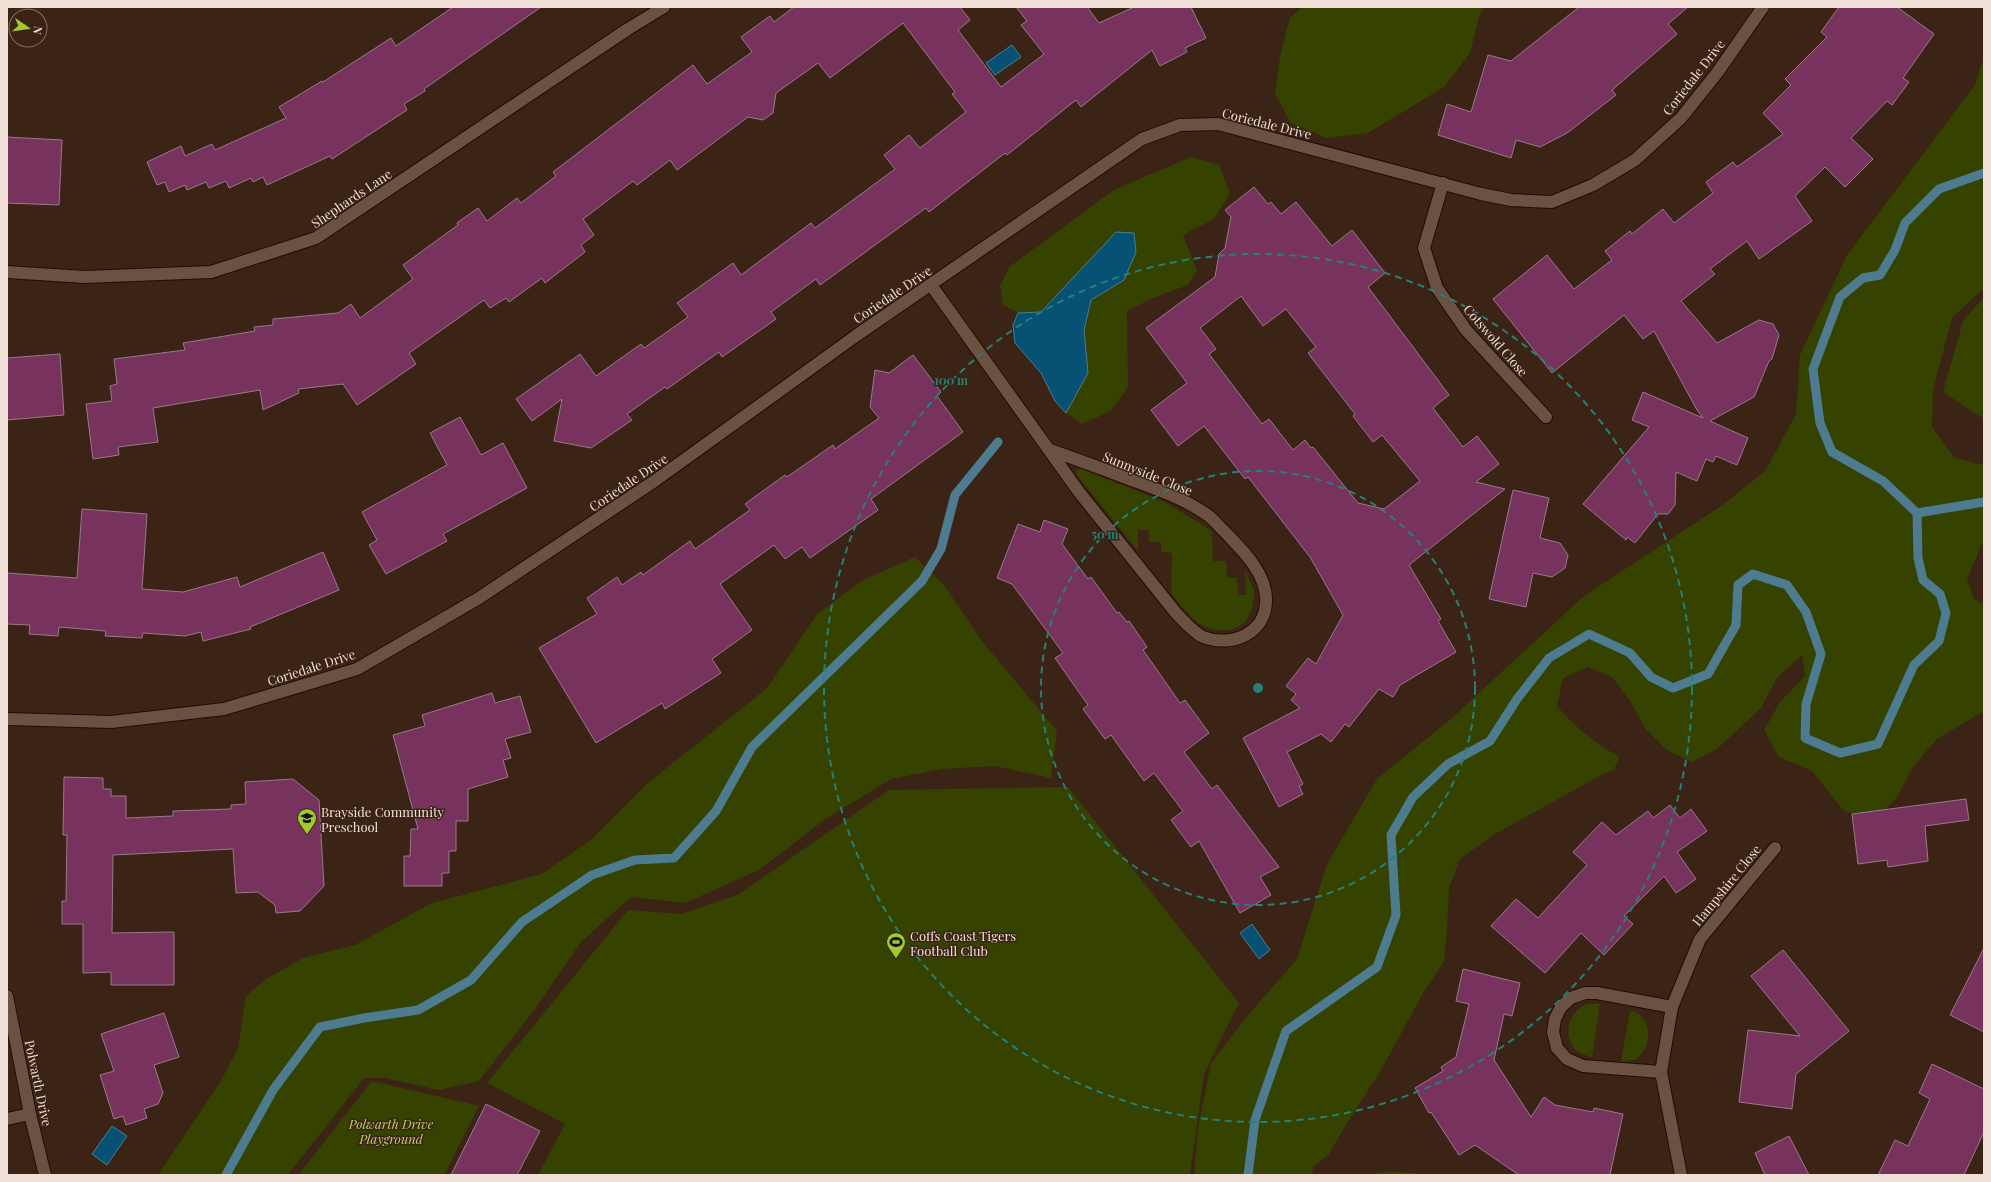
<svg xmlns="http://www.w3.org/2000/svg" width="1991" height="1182" font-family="'Playfair Display',serif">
	<rect width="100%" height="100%" fill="#3b2415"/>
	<g fill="#354200">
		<polygon points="1302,7 1484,7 1479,17 1470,53 1444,87 1368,133 1327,138 1291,123 1275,94 1280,56 1290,18"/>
		<path d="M1984 57V288L1952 318 1933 390 1932 427 1955 458 1984 465V543L1981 546 1967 579 1974 599 1984 604V711L1937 739 1913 767 1897 797 1875 820 1844 811 1812 771 1779 757 1764 730 1780 702 1805 676 1802 655 1777 678 1761 708 1717 749 1692 762 1667 750 1645 728 1630 701 1612 677 1588 667 1563 678 1557 706C1577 729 1593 741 1619 757L1614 770 1603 774 1495 834 1460 859 1449 888 1447 933 1444 961 1422 995 1380 1072 1347 1123 1329 1154 1314 1166 1311 1175H1194L1198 1128 1211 1063 1249 1014 1297 959 1327 864 1377 779 1452 718 1584 596 1724 504 1766 470 1796 414 1800 355 1847 255 1975 85Z"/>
		<polygon points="1191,157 1219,165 1230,193 1214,219 1183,235 1197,270 1188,285 1153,298 1127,311 1128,387 1111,411 1082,424 1066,413 1088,373 1084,330 1091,300 1124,280 1073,279 1040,312 1018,313 1003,305 1000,286 1009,267 1114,190"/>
		<polygon points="1984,297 1984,418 1979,416 1943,392 1963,321"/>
		<path d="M1081 469 1165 502 1212 531 1213 561H1226L1227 578H1237L1238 595H1246L1245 571C1248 577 1252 583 1254 590 1255 594 1254 598 1253 602 1250 632 1221 637 1198 623 1188 616 1179 602 1171 593L1172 553 1161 552V542H1149V530H1138V551L1078 476 1076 470Z"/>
		<polygon points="915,557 944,585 981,640 1057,731 1051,778 995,766 942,769 891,779 824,820 759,870 685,903 631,897 581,942 535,1009 479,1081 438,1090 386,1078 364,1078 288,1175 158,1175 221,1081 238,1048 246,996 268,978 303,958 355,945 432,903 542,874 592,839 648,783 767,688 818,613 865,579"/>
		<polygon points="1068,787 1239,1003 1204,1074 1190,1175 538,1175 565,1124 487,1083 628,910 682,914 739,894 889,790"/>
		<path d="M1600 1004 1592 1057C1587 1056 1581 1054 1577 1051 1562 1037 1567 1014 1585 1005 1589 1003 1596 1004 1600 1004Z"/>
		<path d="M1630 1010C1634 1012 1639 1013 1641 1016 1653 1028 1650 1052 1634 1060 1631 1061 1625 1062 1621 1062Z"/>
		<polygon points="372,1081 479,1106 444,1175 298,1175"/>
		<polygon points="1391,1171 1421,1174 1422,1175 1361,1175"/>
	</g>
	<g fill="#075174" stroke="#4d7c91">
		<polygon points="1012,45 1021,57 995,75 986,63"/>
		<polygon points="1116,232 1134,233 1136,252 1124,280 1091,300 1084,330 1088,373 1066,413 1055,401 1041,373 1015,343 1013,325 1018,313 1041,312"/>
		<polygon points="1252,924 1270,950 1259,959 1240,933"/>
		<polygon points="112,1126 127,1136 107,1165 92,1154"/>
	</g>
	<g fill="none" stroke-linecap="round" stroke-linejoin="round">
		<g stroke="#4d7c91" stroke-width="9">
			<polyline points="1917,513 1984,502"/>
			<polyline points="226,1175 273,1090 320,1027 364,1018 418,1010 471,980 522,922 592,875 635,860 674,858 716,811 752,747 922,581 941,549 955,495 998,442"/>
			<polyline points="1248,1175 1255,1120 1286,1031 1377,967 1396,915 1391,835 1413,797 1448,764 1490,741 1517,699 1549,658 1589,634 1630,653 1651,677 1673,688 1708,674 1736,625 1738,585 1753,574 1787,585 1806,612 1821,654 1806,704 1805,738 1840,753 1878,744 1914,665 1939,641 1946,613 1940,594 1923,580 1918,558 1917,513 1883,481 1832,452 1820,423 1813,369 1840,297 1863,278 1880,275 1895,250 1905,223 1939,189 1984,173"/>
		</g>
	</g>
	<g fill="#77335e" stroke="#977a8a" fill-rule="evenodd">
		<polygon points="453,7 541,7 424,89 425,91 404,104 407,110 332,159 330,156 267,185 263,177 253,182 251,178 229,188 226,181 209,188 206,182 187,190 185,185 169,192 165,182 157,185 147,162 181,146 185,156 212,144 215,150 286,118 279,107 322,81 323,82 391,38 396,46"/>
		<polygon points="794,7 960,7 970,20 958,30 1001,87 1044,54 1021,25 1027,21 1016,7 1087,7 1099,23 1134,7 1191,7 1206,38 1185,48 1187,52 1160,66 1152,50 1081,107 1076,100 1007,155 1005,153 929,212 926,208 820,285 816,279 771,312 776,319 722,357 719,352 667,389 665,387 627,414 632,420 591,448 554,441 562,399 532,421 516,399 580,354 596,376 641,344 644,348 688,317 677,303 733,263 741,275 811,223 815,228 895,169 884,155 909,135 920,148 966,112 952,94 955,92 903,23 830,78 818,63 776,93 773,113 763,120 748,117 677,170 670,160 637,185 633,181 583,219 594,235 581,245 585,252 545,283 542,278 509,302 506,298 490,308 484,300 409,353 416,364 357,405 343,384 298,389 299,393 263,410 260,390 153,408 158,442 118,447 119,455 93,459 86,404 112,401 110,386 117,384 114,359 185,350 183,343 255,331 254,327 273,325 273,319 338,313 351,304 360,318 413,279 403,265 458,225 457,223 478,208 487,221 517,198 521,203 556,176 553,172 693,65 707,84 752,52 741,37 770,16 774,22"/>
		<polygon points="1579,7 1688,7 1668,24 1677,34 1612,90 1616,95 1567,133 1540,147 1516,140 1511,158 1438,135 1447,104 1471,112 1488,55 1511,61"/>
		<polygon points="1839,7 1897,7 1934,34 1903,78 1909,82 1892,105 1887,101 1851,138 1873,159 1845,187 1825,167 1795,196 1812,221 1759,259 1747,241 1710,269 1715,274 1681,301 1717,343 1759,320 1773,324 1779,335 1772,359 1769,361 1754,397 1710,421 1748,438 1737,465 1716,456 1713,462 1706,459 1697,481 1676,472 1675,505 1668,514 1658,514 1635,543 1627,537 1626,540 1583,504 1649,427 1632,420 1643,392 1703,418 1697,410 1654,331 1643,339 1624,315 1552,373 1493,299 1547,255 1574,289 1612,260 1605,251 1630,231 1632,234 1663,209 1674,223 1713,193 1706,182 1733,162 1737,167 1783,134 1763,113 1791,85 1785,79 1827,37 1821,32"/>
		<polygon points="7,137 62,140 59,205 7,203"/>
		<path d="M1254 187 1268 204 1271 202 1281 214 1296 202 1332 246 1352 230 1385 273 1368 287 1449 395 1433 408 1463 447 1477 436 1499 464 1476 482 1505 489 1409 565 1441 619 1438 621 1456 652 1400 685 1393 697 1379 689 1349 727 1345 724 1331 742 1321 734 1287 752 1303 784 1299 786 1303 794 1279 807 1243 738 1300 708 1291 700 1296 694 1286 686 1308 658 1316 664 1343 615 1310 557 1248 477 1245 479 1204 426 1178 446 1151 410 1187 383 1146 328 1215 277 1219 254 1225 248 1231 217 1225 210ZM1241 296 1263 326 1286 309 1316 347 1308 353 1355 414 1353 416 1373 442 1382 435 1420 481 1384 509 1358 503 1313 447 1311 448 1305 440 1293 450 1269 419 1262 424 1209 354 1216 349 1200 328Z"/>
		<polygon points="60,354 64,415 7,420 7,358"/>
		<polygon points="913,355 941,392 937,396 963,432 871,499 878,510 810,558 802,547 785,559 774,545 720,584 752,630 712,659 721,673 665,709 662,703 596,743 539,648 597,614 587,598 617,577 622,585 641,572 643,575 690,541 695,549 750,510 745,504 785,475 787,477 833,445 835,449 879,418 870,407 875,370 889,373"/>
		<polygon points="460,417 481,455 503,443 527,488 443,534 447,541 386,574 369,545 377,540 362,512 447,465 430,433"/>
		<polygon points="1513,490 1549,498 1540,538 1560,543 1568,555 1565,568 1552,577 1533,573 1526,607 1489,599"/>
		<polygon points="82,509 147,514 142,589 183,592 237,577 240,587 323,552 339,590 250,627 251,629 203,641 201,632 185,636 143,633 142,638 105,636 106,631 59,627 58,636 29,634 30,625 7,624 7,573 77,578"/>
		<polygon points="1044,520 1068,529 1062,544 1088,579 1091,577 1117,613 1119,612 1127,622 1129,621 1147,647 1143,650 1180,703 1185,700 1209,733 1184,752 1212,789 1217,785 1279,867 1260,877 1271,895 1240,913 1199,841 1191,847 1171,820 1183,811 1154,773 1144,781 1111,735 1105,739 1083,709 1088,705 1055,658 1063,653 1012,584 997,578 1018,524 1040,532"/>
		<polygon points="492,693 495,703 520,696 531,732 505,739 511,758 503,760 508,777 468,789 468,821 456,821 456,851 449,851 449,873 442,873 442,886 404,886 404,856 410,856 411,829 418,829 393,735 425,726 422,715"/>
		<polygon points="64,777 103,778 103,789 111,789 111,796 126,796 126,818 173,816 173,811 231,809 231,805 246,804 245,782 293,779 319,800 324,886 300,911 276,913 275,905 258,892 236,893 233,849 113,855 112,933 174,932 174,985 111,985 111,972 83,973 83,924 62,924 62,901 66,901 67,835 63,835"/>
		<polygon points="1966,799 1969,820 1925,826 1928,861 1888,867 1887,860 1858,864 1852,814"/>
		<polygon points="1670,805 1680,818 1691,809 1707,831 1677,852 1696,879 1676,893 1664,876 1624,916 1633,924 1604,955 1581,933 1545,973 1491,926 1516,899 1538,918 1587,865 1573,852 1602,822 1616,835 1648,811 1653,818"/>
		<polygon points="1984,948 1984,1032 1950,1015"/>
		<polygon points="1783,950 1849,1031 1796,1074 1792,1109 1739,1102 1748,1030 1800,1036 1751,976"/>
		<polygon points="1463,969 1520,983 1512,1016 1504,1014 1494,1060 1531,1117 1544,1097 1555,1105 1593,1112 1594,1108 1623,1114 1610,1175 1519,1175 1475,1145 1459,1155 1431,1112 1429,1113 1415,1088 1443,1071 1441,1067 1456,1057 1469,1004 1456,1001"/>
		<polygon points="164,1013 179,1057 154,1065 163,1093 158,1104 144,1109 147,1118 126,1125 123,1116 114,1119 100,1075 114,1071 101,1034"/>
		<polygon points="1932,1064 1984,1089 1984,1132 1964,1175 1878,1175 1895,1140 1908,1146 1930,1099 1919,1093"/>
		<polygon points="486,1104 540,1131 517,1175 451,1175"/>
		<polygon points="1789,1136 1809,1175 1765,1175 1755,1153"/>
	</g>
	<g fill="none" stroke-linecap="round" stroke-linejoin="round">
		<g stroke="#210c01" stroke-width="14">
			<g id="minor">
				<polyline points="1443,183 1424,248 1437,288 1466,330 1546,417"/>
				<polyline points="7,272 85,277 211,272 316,238 628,29 664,7"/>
				<path d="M931 285 1079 492 1176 613C1184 621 1193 632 1203 637 1232 648 1267 633 1266 599 1266 572 1241 549 1224 531 1218 526 1213 518 1206 514 1183 498 1156 489 1129 479 1103 469 1076 459 1050 450"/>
				<polyline points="7,719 111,722 224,709 357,669 479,598 656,480 857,335 1142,139 1180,125 1218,124 1481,194 1511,200 1552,202 1593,185 1635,160 1681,118 1717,73 1763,7"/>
				<polyline points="7,996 30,1114 45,1175"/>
				<polyline points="1661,1072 1583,1066 1567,1059 1557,1048 1553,1032 1555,1019 1561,1007 1571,998 1585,993 1597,993 1672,1007"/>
				<polyline points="7,1119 30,1114"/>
				<polyline points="1681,1175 1661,1072 1672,1007 1700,939 1775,848"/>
			</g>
		</g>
		<use href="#minor" stroke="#6b5141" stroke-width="12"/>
	</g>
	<g fill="none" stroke="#258078" stroke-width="2" stroke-dasharray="7 5">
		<circle cx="1258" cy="688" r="217"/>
		<circle cx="1258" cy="688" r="434"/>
	</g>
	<defs>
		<g id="school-pin" transform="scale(1)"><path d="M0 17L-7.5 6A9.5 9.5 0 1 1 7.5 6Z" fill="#a0c92b" stroke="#3b2415"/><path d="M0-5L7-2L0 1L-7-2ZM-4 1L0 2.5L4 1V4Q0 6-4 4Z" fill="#111"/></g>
		<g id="stadium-pin" transform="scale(1)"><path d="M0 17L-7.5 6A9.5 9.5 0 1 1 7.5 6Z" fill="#a0c92b" stroke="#3b2415"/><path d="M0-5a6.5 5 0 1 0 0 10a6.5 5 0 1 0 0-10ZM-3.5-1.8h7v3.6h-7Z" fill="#111"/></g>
	</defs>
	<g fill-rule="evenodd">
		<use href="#school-pin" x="307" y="818"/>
		<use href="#stadium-pin" x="896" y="942"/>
	</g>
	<g text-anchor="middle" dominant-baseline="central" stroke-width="3" stroke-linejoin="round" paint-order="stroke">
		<g font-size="13" fill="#efdfd6" stroke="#3b2415">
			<text transform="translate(1693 77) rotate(-52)">Coriedale Drive</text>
			<text transform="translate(1267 123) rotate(14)">Coriedale Drive</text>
			<text transform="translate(351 198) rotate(-34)">Shephards Lane</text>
			<text transform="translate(892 294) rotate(-34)">Coriedale Drive</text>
			<text transform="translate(1496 340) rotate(49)">Cotswold Close</text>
			<text transform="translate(1148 473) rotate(22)">Sunnyside Close</text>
			<text transform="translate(628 482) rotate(-34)">Coriedale Drive</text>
			<text transform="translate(311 667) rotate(-18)">Coriedale Drive</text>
			<text transform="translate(1726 885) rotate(-51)">Hampshire Close</text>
			<text transform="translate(39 1083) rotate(78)">Polwarth Drive</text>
		</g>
		<g font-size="13" fill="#efdfd6" stroke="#3b2415" text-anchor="start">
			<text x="321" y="811">Brayside Community<tspan x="321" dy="15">Preschool</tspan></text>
			<text x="910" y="935">Coffs Coast Tigers<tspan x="910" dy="15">Football Club</tspan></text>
		</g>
		<g font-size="13" font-style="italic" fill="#b7d468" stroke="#3b2415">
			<text x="391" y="1123">Polwarth Drive<tspan x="391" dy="15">Playground</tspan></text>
		</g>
	</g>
	<circle cx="1258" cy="688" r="6" fill="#258078" stroke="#3b2415" stroke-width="2"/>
	<g font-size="12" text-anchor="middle" font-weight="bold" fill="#258078" stroke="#3b2415" stroke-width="3" stroke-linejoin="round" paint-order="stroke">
		<text x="951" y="385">100 m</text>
		<text x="1105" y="539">50 m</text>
	</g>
	<rect width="1991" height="1182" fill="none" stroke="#efdfd6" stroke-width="16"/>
	<g transform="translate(28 28) rotate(103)"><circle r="19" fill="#3b2415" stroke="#836f62"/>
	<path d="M0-3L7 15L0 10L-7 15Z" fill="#a0c92b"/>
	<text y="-6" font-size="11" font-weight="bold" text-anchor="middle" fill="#efdfd6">N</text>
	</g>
</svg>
